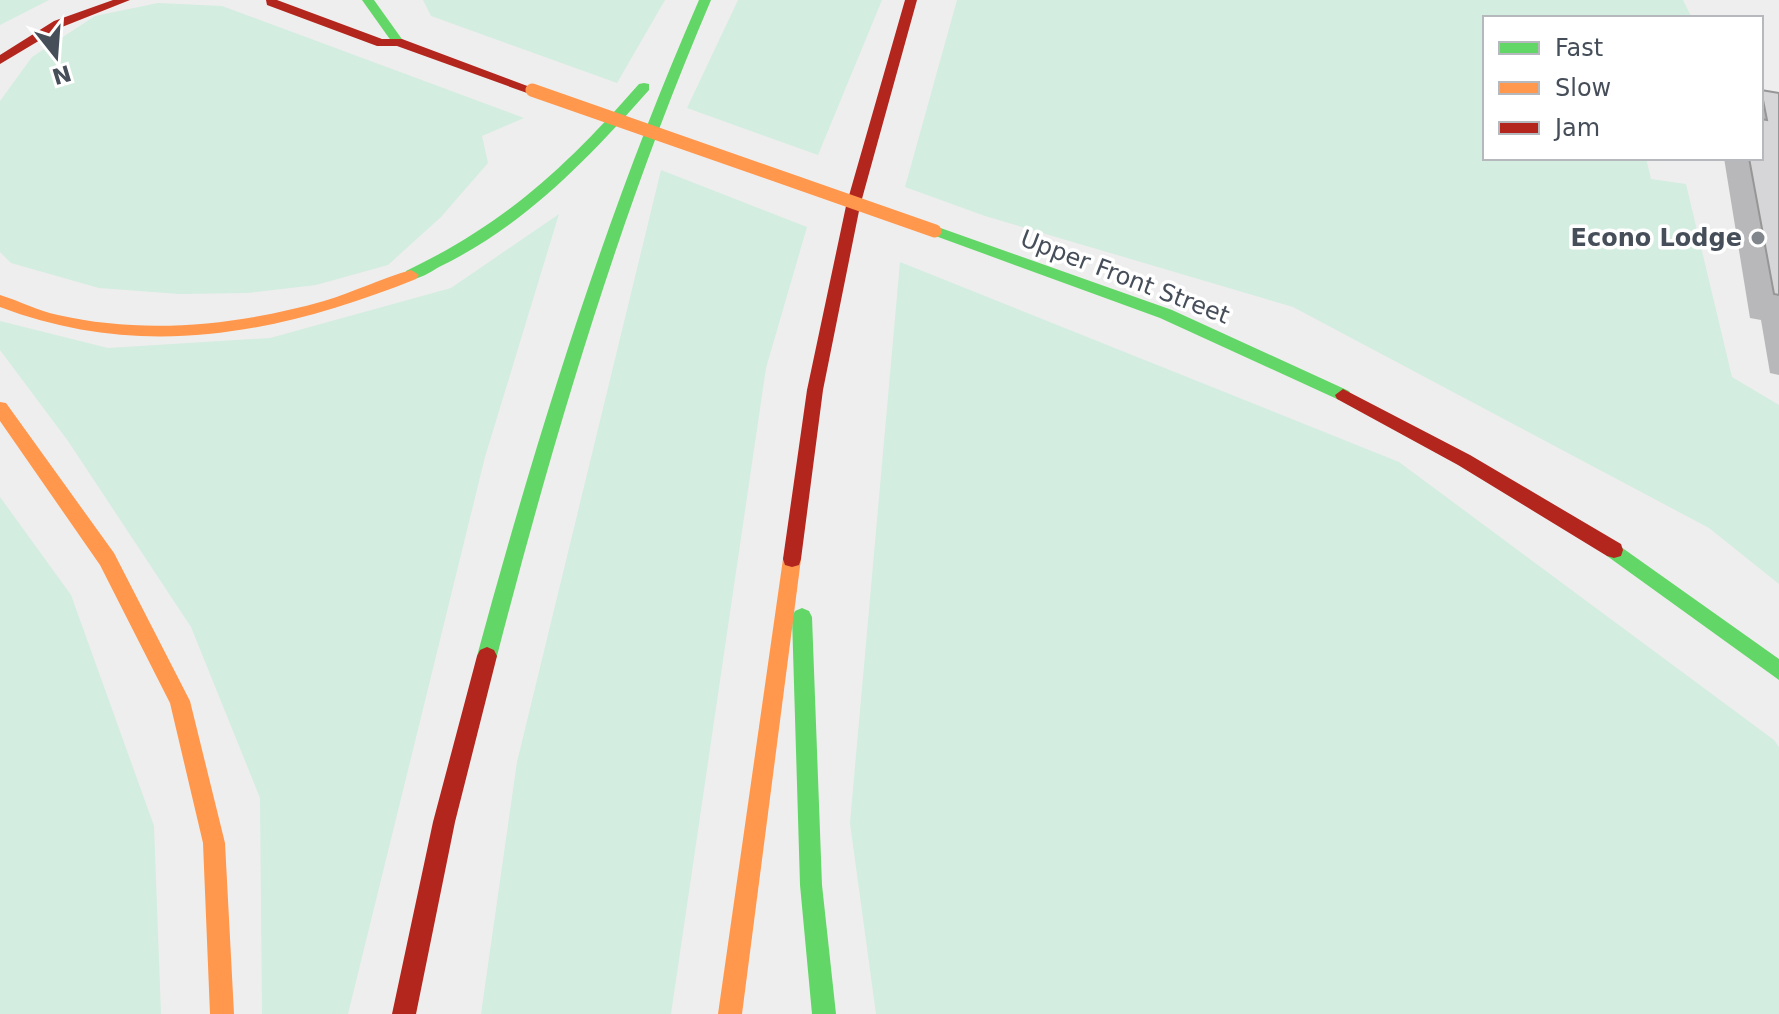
<svg xmlns="http://www.w3.org/2000/svg" width="1779" height="1014" font-family="'DejaVu Sans',sans-serif">
	<rect width="100%" height="100%" fill="#efeeee"/>
	<g fill="#d3ede0">
		<polygon points="0,0 49,0 0,25"/>
		<polygon points="423,0 665,0 617,83 431,16"/>
		<polygon points="738,0 882,0 818,155 687,108"/>
		<polygon points="957,0 1683,0 1692,18 1485,18 1485,158 1646,158 1651,179 1686,184 1732,377 1779,405 1779,584 1709,528 1293,307 985,216 905,187"/>
		<polygon points="158,3 222,6 524,118 482,136 488,163 441,217 388,265 316,285 248,293 179,294 99,288 11,263 0,252 0,101 32,57 95,16"/>
		<polygon points="661,170 807,227 766,368 671,1014 481,1014 517,762"/>
		<polygon points="559,214 485,457 348,1014 262,1014 260,798 191,627 68,441 0,350 0,321 108,348 270,338 451,288"/>
		<polygon points="900,262 1399,462 1774,740 1779,747 1779,1014 876,1014 850,823"/>
		<polygon points="0,497 71,595 154,826 161,1014 0,1014"/>
	</g>
	<g fill="none" stroke-linecap="round" stroke-linejoin="round">
		<g fill="#63d668" fill-rule="evenodd">
			<polygon points="362,0 374,0 404,42 402,45 394,45"/>
			<path d="M699 0H711C620 213 555 432 497 656L494 662 487 665 480 662 477 656C538 432 606 213 699 0Z"/>
			<path d="M644 83 649 84V90C587 160 524 226 439 267 429 273 417 281 406 279V271C506 223 566 167 639 84Z"/>
			<polygon points="935,226 1172,310 1349,391 1351,395 1343,401 1337,399 1160,318 930,234 930,228"/>
			<polygon points="1614,542 1779,659 1779,680 1607,556 1605,550 1607,544"/>
			<polygon points="802,608 809,611 812,617 822,885 836,1014 812,1014 800,885 792,617 795,611"/>
		</g>
		<g fill="#ff974d" fill-rule="evenodd">
			<path d="M411 270 419 275 416 279C279 334 142 361 0 307V295C20 301 38 311 58 315 146 335 239 325 324 301 354 292 382 278 411 270Z"/>
			<polygon points="0,402 6,403 114,553 190,701 225,843 234,1014 210,1014 203,843 170,703 100,565 0,421"/>
			<polygon points="792,551 799,553 801,559 742,1014 718,1014 783,559 785,553"/>
		</g>
		<g fill="#b3261e" fill-rule="evenodd">
			<polygon points="113,0 130,0 62,27 0,64 0,55 54,21"/>
			<polygon points="266,0 277,0 382,39 402,39 538,90 527,93 397,46 377,46 267,5"/>
			<polygon points="905,0 917,0 860,206 823,390 801,559 799,565 792,567 785,565 783,559 807,390 846,206"/>
			<polygon points="1343,389 1470,455 1621,544 1623,550 1621,556 1614,558 1607,556 1458,465 1337,399 1335,395"/>
			<polygon points="487,647 494,650 497,656 455,822 416,1014 392,1014 433,822 477,656 480,650"/>
		</g>
		<polyline stroke="#ff974d" stroke-width="13" points="532,90 935,231"/>
	</g>
	<polygon fill="#b8b8ba" points="1761,90 1779,93 1779,375 1770,373 1761,320 1750,318 1724,158 1761,158"/>
	<polygon fill="#d6d6d8" stroke="#969697" stroke-width="2" points="1761,90 1779,93 1779,295 1774,294 1749,158 1761,158 1761,119 1767,120"/>
	<circle fill="#81868d" stroke="#fff" stroke-width="3" cx="1758" cy="238" r="8"/>
	<g text-anchor="middle" dominant-baseline="central" stroke-width="7" stroke-linejoin="round" paint-order="stroke">
		<g font-size="24" font-weight="bold" fill="#464e59" stroke="#fff" text-anchor="end">
			<text x="1742" y="238">Econo Lodge</text>
		</g>
		<g font-size="24" fill="#464e59" stroke="#fff">
			<text transform="translate(1125 277) rotate(21)">Upper Front Street</text>
		</g>
	</g>
	<rect x="1483" y="16" width="280" height="144" fill="#ffffff" stroke="#b5b8bd" stroke-width="2"/>
	<rect x="1499" y="42" width="40" height="12" fill="#63d668" stroke="#b5b8bd" stroke-width="2"/>
	<text x="1555" y="56" font-size="24" fill="#464e59">Fast</text>
	<rect x="1499" y="82" width="40" height="12" fill="#ff974d" stroke="#b5b8bd" stroke-width="2"/>
	<text x="1555" y="96" font-size="24" fill="#464e59">Slow</text>
	<rect x="1499" y="122" width="40" height="12" fill="#b3261e" stroke="#b5b8bd" stroke-width="2"/>
	<text x="1555" y="136" font-size="24" fill="#464e59">Jam</text>
	<g transform="translate(56 56) rotate(163)" stroke="#ffffff" stroke-width="6" paint-order="stroke">
	<path d="M0-6L14 30L0 20L-14 30Z" fill="#464e59"/>
	<text y="-12" font-size="22" font-weight="bold" text-anchor="middle" fill="#464e59">N</text>
	</g>
</svg>
